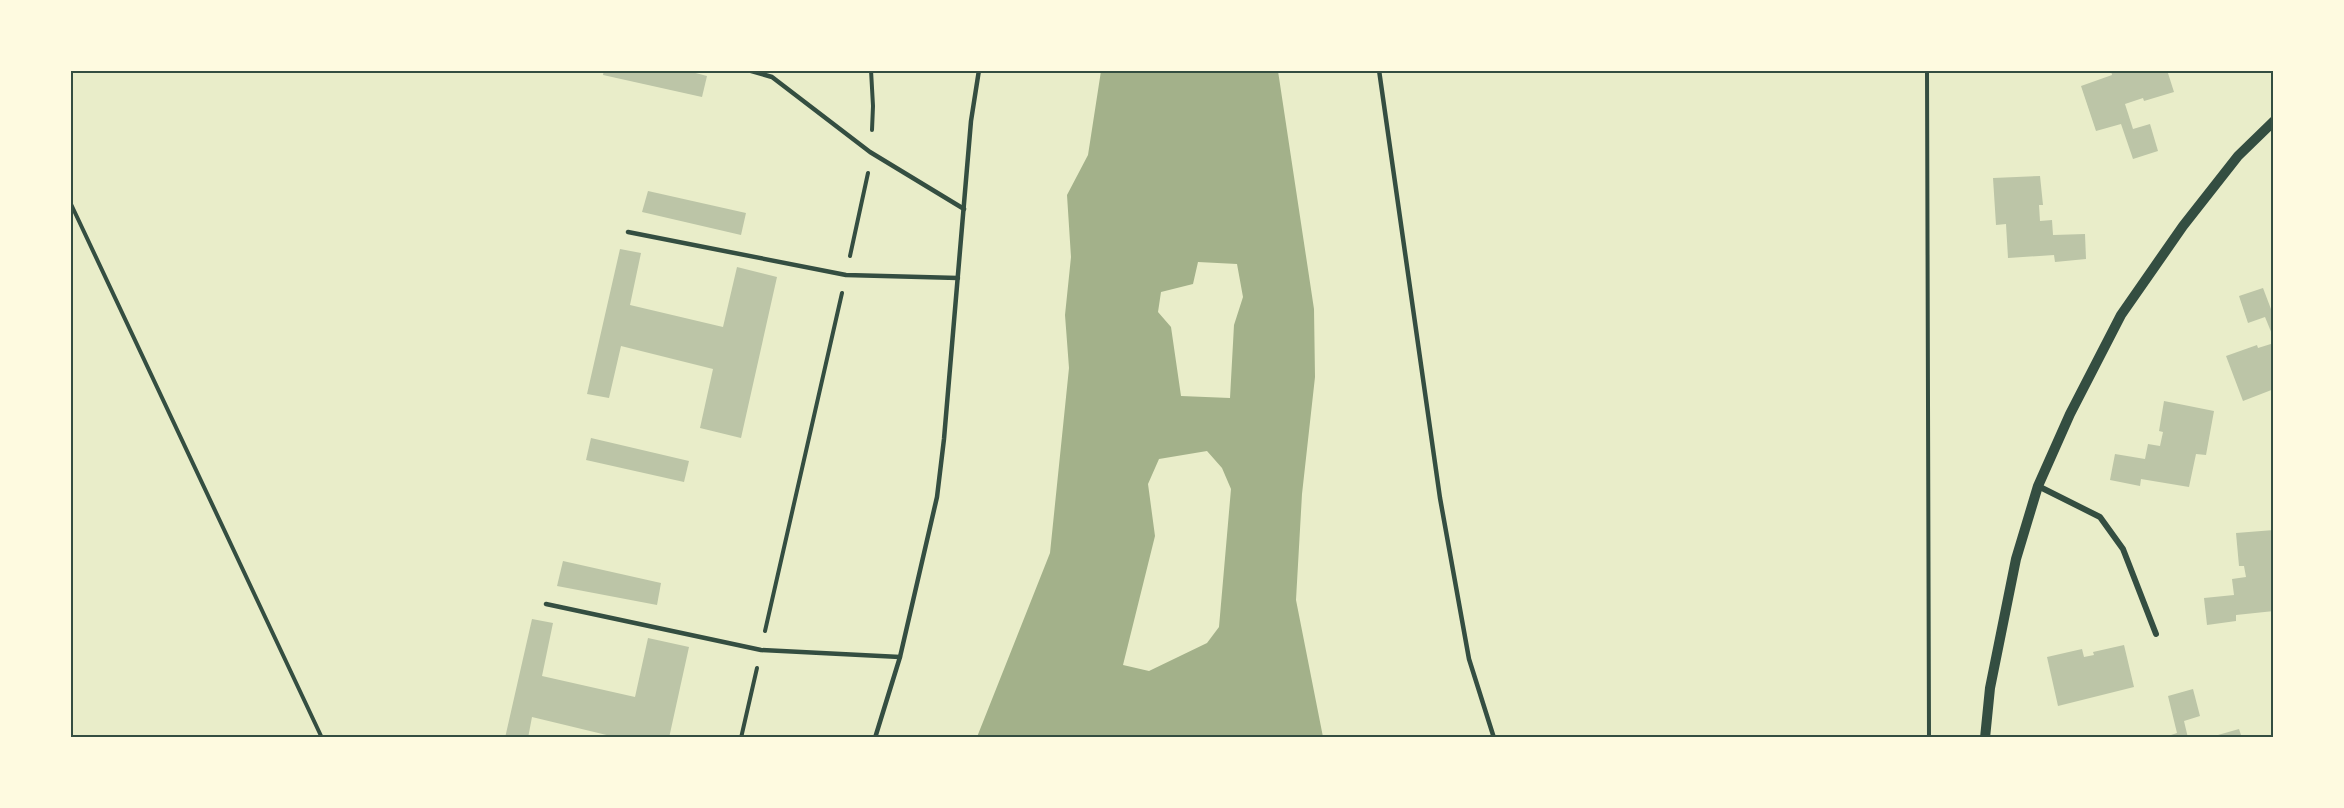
<svg xmlns="http://www.w3.org/2000/svg" width="2344" height="808" font-family="'Varela Round',sans-serif">
	<rect width="100%" height="100%" fill="#e9edc9"/>
	<path fill="#a3b18a" fill-rule="evenodd" d="M1101 71H1278L1314 309 1315 377 1302 494 1296 600 1323 737H977L1050 553 1069 368 1065 315 1071 257 1067 195 1088 155ZM1198 262 1237 264 1243 297 1234 325 1230 398 1181 396 1171 327 1158 312 1161 292 1193 284ZM1207 451 1222 468 1231 489 1219 627 1207 643 1149 671 1123 665 1155 536 1148 484 1159 459Z"/>
	<g fill="#bcc5a7">
		<polygon points="604,70 684,70 707,76 702,97 603,75"/>
		<polygon points="2111,70 2167,70 2174,92 2144,101 2143,98 2125,104 2133,129 2150,124 2158,151 2133,159 2121,124 2096,131 2081,86 2112,75"/>
		<polygon points="2040,176 2043,205 2039,205 2040,221 2052,220 2053,235 2085,234 2086,259 2055,262 2054,255 2008,258 2006,224 1996,225 1993,178"/>
		<polygon points="648,191 746,213 741,235 642,212"/>
		<polygon points="620,249 641,253 630,305 723,327 737,267 777,277 741,438 700,428 713,369 621,346 609,398 587,394"/>
		<polygon points="2263,288 2274,317 2274,339 2265,317 2248,323 2239,296"/>
		<polygon points="2274,343 2274,389 2243,401 2226,356 2257,345 2258,348"/>
		<polygon points="2164,401 2214,411 2206,455 2196,454 2189,487 2141,479 2140,486 2110,480 2115,454 2145,459 2148,444 2160,446 2163,432 2159,431"/>
		<polygon points="591,438 689,461 684,482 586,460"/>
		<polygon points="2274,530 2274,611 2236,615 2236,621 2207,625 2204,598 2234,595 2232,579 2246,577 2244,566 2239,566 2236,533"/>
		<polygon points="563,561 661,583 657,605 557,586"/>
		<polygon points="532,619 553,623 542,676 635,697 648,638 689,647 669,738 619,738 532,717 528,738 505,738"/>
		<polygon points="2124,645 2134,687 2058,706 2047,657 2082,649 2084,657 2094,655 2093,652"/>
		<polygon points="2193,689 2200,716 2184,721 2188,738 2162,738 2177,733 2168,696"/>
		<polygon points="2239,729 2242,738 2211,738 2211,737"/>
	</g>
	<g fill="none" stroke-linecap="round" stroke-linejoin="round">
		<g stroke="#344e41" stroke-width="4">
			<polyline points="871,70 873,106 872,130"/>
			<polyline points="1927,70 1929,738"/>
			<polyline points="70,202 322,738"/>
			<polyline points="850,256 868,173"/>
			<polyline points="765,631 842,293"/>
			<polyline points="741,738 757,668"/>
		</g>
		<g stroke="#344e41" stroke-width="4.5">
			<polyline points="748,70 772,77 870,152 964,209"/>
			<polyline points="1379,70 1440,498 1469,659 1494,738"/>
			<polyline points="628,232 846,275 958,278"/>
			<polyline points="546,604 761,650 900,657"/>
			<polyline points="875,738 900,657 937,497 944,439 971,121 979,70"/>
		</g>
		<polyline stroke="#344e41" stroke-width="6" points="2038,486 2100,517 2123,549 2156,634"/>
		<polyline stroke="#344e41" stroke-width="10" points="1985,738 1990,688 2016,559 2038,486 2070,414 2121,315 2183,226 2238,156 2274,121"/>
	</g>
	<rect width="2344" height="808" fill="none" stroke="#fefae0" stroke-width="144"/>
	<rect x="72" y="72" width="2200" height="664" fill="none" stroke="#344e41" stroke-width="2"/>
</svg>
